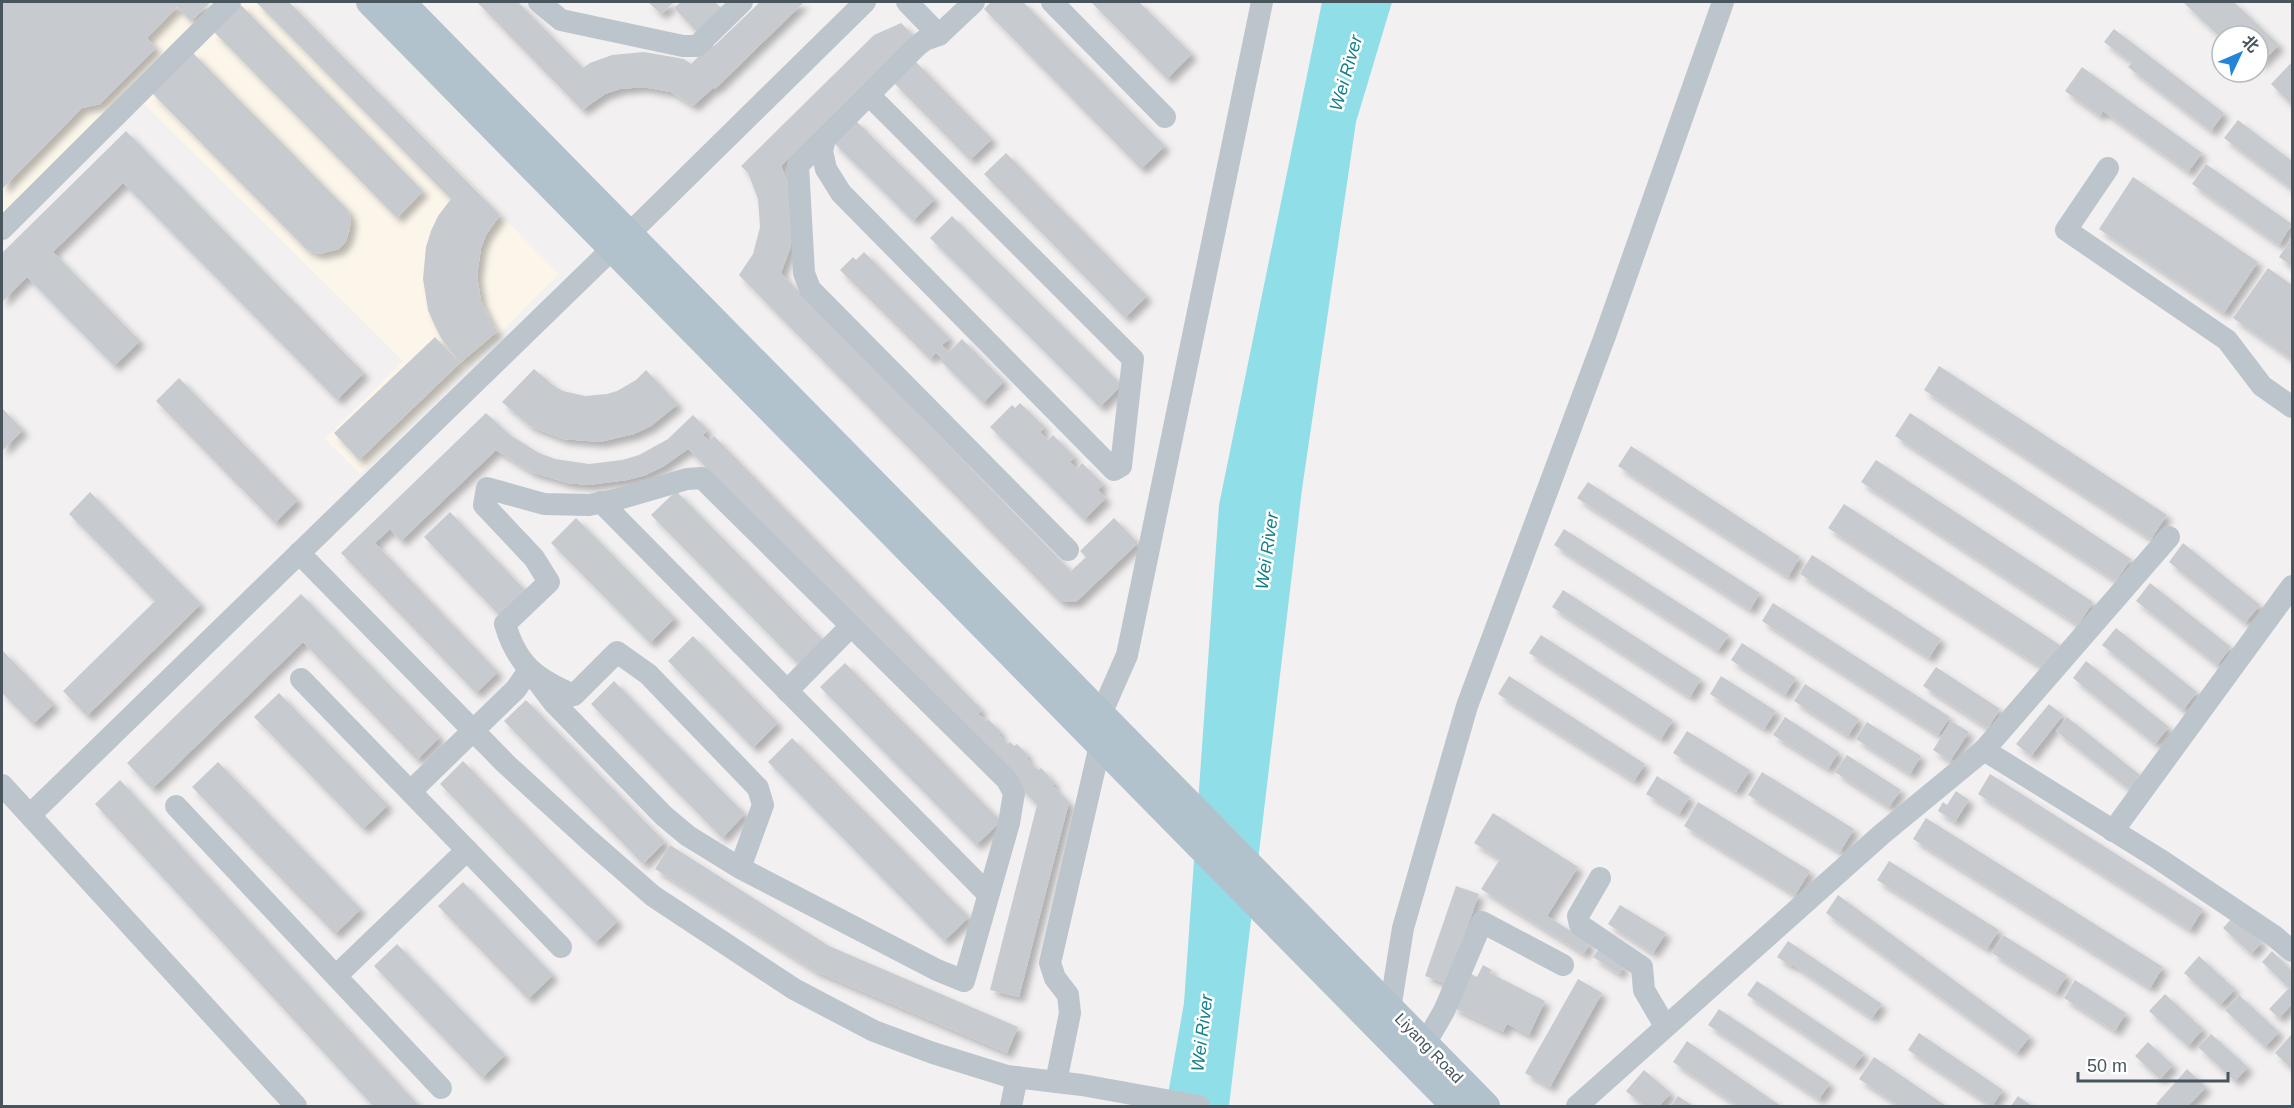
<svg xmlns="http://www.w3.org/2000/svg" width="2294" height="1108" font-family="Helvetica,'Noto Sans SC',sans-serif">
	<defs>
		<filter id="shadow"><feDropShadow dx="5.5" dy="5.5" stdDeviation="3" flood-color="#0004"/></filter>
	</defs>
	<rect width="100%" height="100%" fill="#f2f0f0"/>
	<polygon fill="#fbf5ea" points="2,2 291,2 559,274 360,474 325,439 403,361 128,88 2,215"/>
	<polygon fill="#90dee7" points="1322,2 1392,2 1356,122 1302,489 1229,1106 1166,1106 1184,1003 1219,505"/>
	<g fill="#c7cbcf" filter="url(#shadow)">
		<polygon points="2,2 211,2 191,21 177,7 147,38 156,48 100,104 82,108 2,189"/>
		<polygon points="256,2 289,2 500,215 486,235 481,248 477,276 481,301 492,324 498,331 460,363 441,338 434,324 428,310 423,279 426,247 431,231 438,216 451,199"/>
		<polygon points="477,2 518,2 583,68 590,63 612,55 644,52 684,59 691,64 711,44 714,46 760,2 804,2 715,89 714,87 693,106 671,92 643,87 620,89 605,94 582,110"/>
		<polygon points="648,2 674,2 661,14"/>
		<polygon points="681,2 715,2 723,10 698,33 674,8"/>
		<polygon points="991,2 1023,2 1165,146 1141,169 984,9"/>
		<polygon points="1091,2 1139,2 1192,54 1167,79"/>
		<polygon points="2183,2 2234,2 2279,45 2258,66 2258,36 2222,36 2222,39"/>
		<polygon points="241,5 423,191 397,218 214,32"/>
		<polygon points="901,23 913,35 781,166 791,191 794,230 790,249 781,273 1071,571 1086,557 1080,551 1114,518 1138,543 1076,602 1060,602 1047,589 739,275 753,254 760,227 758,199 748,173 741,166 874,35"/>
		<polygon points="2114,29 2224,113 2211,131 2128,67 2132,63 2104,42"/>
		<polygon points="193,53 348,210 351,221 349,232 346,241 339,249 319,254 307,250 152,93"/>
		<polygon points="916,62 992,139 970,160 894,83"/>
		<polygon points="2292,62 2292,105 2271,84"/>
		<polygon points="2082,67 2202,153 2188,172 2103,111 2100,116 2065,91"/>
		<polygon points="855,120 935,199 913,221 833,142"/>
		<polygon points="2238,120 2292,161 2292,189 2224,138"/>
		<polygon points="126,131 364,373 337,400 123,183 53,252 140,341 114,366 27,277 2,302 2,253"/>
		<polygon points="1006,153 1147,296 1125,318 984,174"/>
		<polygon points="2206,164 2292,224 2279,245 2192,184"/>
		<polygon points="2133,177 2258,262 2224,313 2099,229"/>
		<polygon points="952,216 1122,385 1100,407 930,238"/>
		<polygon points="2292,238 2292,266 2279,257"/>
		<polygon points="864,252 950,338 942,345 949,352 962,339 1004,381 983,403 941,361 943,359 936,353 930,359 840,270 853,257 856,260"/>
		<polygon points="2268,268 2292,285 2292,359 2233,318"/>
		<polygon points="435,337 460,363 359,460 334,433"/>
		<polygon points="1939,366 2167,515 2151,539 1924,390"/>
		<polygon points="534,369 554,386 563,391 585,396 607,394 617,391 636,380 646,370 678,404 651,426 634,434 600,442 563,439 530,426 502,402"/>
		<polygon points="179,378 298,500 275,523 156,401"/>
		<polygon points="1020,403 1045,427 1040,432 1048,440 1053,435 1075,457 1070,462 1077,469 1082,463 1103,484 1098,490 1106,498 1084,520 990,427 1012,405 1015,408"/>
		<polygon points="2,408 23,430 2,451"/>
		<polygon points="486,413 510,435 539,453 555,459 589,464 622,460 639,455 668,439 693,415 708,430 703,435 709,441 714,436 982,710 978,714 986,721 988,719 1001,732 998,734 1008,744 1010,742 1014,746 1017,744 1028,755 1026,758 1038,770 1041,768 1055,783 1052,785 1069,802 1019,997 990,990 1037,805 688,449 664,466 646,475 627,480 588,485 568,483 531,472 496,450 401,541 390,529 375,543 498,672 476,693 341,553"/>
		<polygon points="1910,413 2131,559 2116,581 1895,436"/>
		<polygon points="1631,446 1800,557 1788,577 1618,466"/>
		<polygon points="1876,460 2093,602 2078,625 1861,482"/>
		<polygon points="1588,482 1760,593 1750,610 1577,498"/>
		<polygon points="676,491 823,640 798,664 651,515"/>
		<polygon points="90,492 201,604 87,716 63,691 155,601 69,514"/>
		<polygon points="1844,504 2060,645 2044,669 1828,528"/>
		<polygon points="450,512 525,590 499,615 424,537"/>
		<polygon points="576,518 675,618 650,643 551,543"/>
		<polygon points="1564,529 1729,635 1718,651 1554,545"/>
		<polygon points="2183,543 2260,605 2245,623 2169,562"/>
		<polygon points="1812,555 1941,639 1929,658 1800,574"/>
		<polygon points="2150,583 2231,647 2217,665 2136,601"/>
		<polygon points="1563,590 1701,679 1690,697 1552,607"/>
		<polygon points="301,594 440,737 417,760 303,642 152,789 127,763"/>
		<polygon points="1773,603 1950,717 1938,735 1762,621"/>
		<polygon points="2116,628 2197,692 2183,710 2102,645"/>
		<polygon points="1541,635 1673,720 1661,739 1529,653"/>
		<polygon points="693,636 778,723 753,748 668,661"/>
		<polygon points="1742,643 1796,678 1785,695 1731,660"/>
		<polygon points="2,650 54,704 33,724 2,693"/>
		<polygon points="2086,661 2169,727 2155,744 2073,678"/>
		<polygon points="845,663 1001,821 976,845 820,687"/>
		<polygon points="1936,667 2000,709 1988,728 1923,686"/>
		<polygon points="1509,676 1645,764 1634,781 1498,694"/>
		<polygon points="1721,676 1776,711 1764,729 1710,694"/>
		<polygon points="614,681 745,814 722,838 591,704"/>
		<polygon points="1805,684 1859,719 1848,736 1794,701"/>
		<polygon points="279,693 388,805 363,829 254,717"/>
		<polygon points="526,700 665,842 643,864 504,721"/>
		<polygon points="2049,704 2063,715 2031,756 2016,744"/>
		<polygon points="1785,717 1839,752 1828,769 1773,735"/>
		<polygon points="2067,717 2140,775 2129,789 2056,731"/>
		<polygon points="1951,721 1969,732 1950,761 1933,750"/>
		<polygon points="1867,722 1921,756 1910,774 1856,739"/>
		<polygon points="1687,731 1750,770 1736,792 1673,753"/>
		<polygon points="792,738 969,917 944,941 768,762"/>
		<polygon points="1847,755 1901,790 1889,807 1835,772"/>
		<polygon points="463,761 618,921 595,943 440,784"/>
		<polygon points="218,762 361,909 335,934 192,787"/>
		<polygon points="1762,772 1854,829 1840,852 1748,795"/>
		<polygon points="1990,774 2203,909 2190,930 1978,794"/>
		<polygon points="1657,776 1690,797 1679,814 1646,794"/>
		<polygon points="120,780 419,1106 373,1106 95,804"/>
		<polygon points="1956,791 1969,800 1955,822 1938,811 1943,802 1947,805"/>
		<polygon points="1698,802 1810,871 1795,895 1684,826"/>
		<polygon points="1493,813 1578,867 1547,916 1590,943 1584,954 1481,889 1500,859 1474,843"/>
		<polygon points="1926,818 2163,967 2150,988 1913,839"/>
		<polygon points="670,845 829,946 1018,1027 1007,1053 815,971 655,869"/>
		<polygon points="1889,861 1999,930 1987,949 1877,880"/>
		<polygon points="463,882 553,975 528,999 438,906"/>
		<polygon points="1456,886 1479,894 1447,984 1425,976"/>
		<polygon points="1838,895 2030,1036 2017,1053 1826,913"/>
		<polygon points="1620,905 1666,933 1653,953 1608,924"/>
		<polygon points="2233,917 2262,942 2251,954 2223,928"/>
		<polygon points="2003,935 2067,975 2056,993 1992,953"/>
		<polygon points="1788,941 1882,1004 1872,1018 1792,964 1791,966 1777,957"/>
		<polygon points="397,944 505,1055 482,1078 374,966"/>
		<polygon points="1598,950 1624,966 1619,974 1593,957"/>
		<polygon points="2272,951 2292,971 2292,1004 2279,1018 2269,1009 2289,988 2262,962"/>
		<polygon points="2199,956 2235,989 2220,1005 2184,973"/>
		<polygon points="1483,965 1492,970 1490,973 1545,1001 1529,1035 1507,1024 1503,1032 1452,1007 1469,973 1477,977"/>
		<polygon points="1578,979 1602,993 1550,1087 1525,1073"/>
		<polygon points="2075,980 2126,1013 2115,1031 2064,998"/>
		<polygon points="1757,981 1864,1053 1854,1067 1747,995"/>
		<polygon points="2165,994 2203,1029 2188,1046 2149,1011"/>
		<polygon points="2239,995 2279,1032 2265,1047 2225,1010"/>
		<polygon points="1719,1009 1830,1083 1819,1099 1708,1025"/>
		<polygon points="1919,1033 2003,1090 1992,1106 1908,1050"/>
		<polygon points="2211,1034 2248,1067 2235,1081 2198,1047"/>
		<polygon points="2292,1034 2292,1069 2275,1053"/>
		<polygon points="1687,1041 1781,1106 1738,1106 1673,1062"/>
		<polygon points="2148,1042 2173,1065 2160,1079 2135,1056"/>
		<polygon points="1874,1057 1946,1106 1900,1106 1859,1079"/>
		<polygon points="2187,1069 2206,1087 2188,1106 2159,1106 2156,1104"/>
		<polygon points="1644,1070 1671,1093 1659,1106 1644,1106 1626,1091"/>
		<polygon points="1678,1096 1693,1106 1671,1106"/>
		<polygon points="2018,1096 2032,1106 2011,1106"/>
	</g>
	<g fill="none" stroke-linecap="round" stroke-linejoin="round">
		<g stroke="#bcc5cc" stroke-width="22">
			<polyline points="539,2 561,20 683,46 697,46 742,2"/>
			<polyline points="907,2 939,35"/>
			<polyline points="1052,2 1165,117"/>
			<polyline points="869,95 1133,359 1121,466 1114,470 841,193 826,169 822,151 825,139 917,46 925,40 939,35 974,2"/>
			<polyline points="825,139 798,165 804,273 810,289 1068,550"/>
			<polyline points="2108,168 2066,230 2227,340 2262,386 2292,407"/>
			<polyline points="2,229 230,2"/>
			<polyline points="629,234 865,2"/>
			<polyline points="601,502 988,894"/>
			<polyline points="299,553 506,764 590,841 653,896 794,989 874,1031 933,1053 1007,1076 1082,1085 1199,1106"/>
			<polyline points="301,679 561,947"/>
			<polyline points="787,691 851,626"/>
			<polyline points="1101,714 1127,655 1262,2"/>
			<polyline points="1984,750 2159,859 2274,936 2292,951"/>
			<polyline points="2,785 296,1106"/>
			<path d="M411 791 516 689 529 670 554 703 664 816 688 836 740 868 937 970 964 981 1009 823 1014 793 1007 780 702 478 687 479 615 500 589 505 544 504 487 488 484 505 534 558 549 582 505 624C517 665 536 679 574 695L617 652 648 674 758 788 763 805 740 868"/>
			<polyline points="176,806 441,1088"/>
			<polyline points="30,815 613,248"/>
			<polyline points="2113,831 2292,586"/>
			<polyline points="1600,878 1578,916 1580,925 1642,967 1644,990 1665,1026"/>
			<polyline points="336,976 467,850"/>
			<polyline points="1390,1009 1403,928 1467,706 1605,336 1723,2"/>
			<polyline points="1425,1044 1444,1011 1482,922 1563,965"/>
			<polyline points="1056,1082 1070,1013 1068,995 1055,978 1050,963 1100,745"/>
			<polyline points="1011,1106 1017,1077"/>
			<polyline points="1577,1106 1882,834 1984,750 2169,537"/>
		</g>
		<g stroke="#b1c2cd" stroke-width="28">
			<polyline points="370,2 1455,1106"/>
			<polyline points="401,2 1486,1106"/>
		</g>
	</g>
	<g text-anchor="middle" dominant-baseline="central" stroke-width="5" stroke-linejoin="round" paint-order="stroke">
		<g font-size="16" fill="#49555c" stroke="#fff">
			<text transform="translate(1429 1048) rotate(46)">Liyang Road</text>
		</g>
		<g font-size="18" font-style="italic" fill="#14808d" stroke="#fff">
			<text transform="translate(1346 73) rotate(-74)">Wei River</text>
			<text transform="translate(1267 551) rotate(-82)">Wei River</text>
			<text transform="translate(1202 1033) rotate(-83)">Wei River</text>
		</g>
	</g>
	<rect width="2294" height="1108" fill="none" stroke="#49555c" stroke-width="6"/>
	<g transform="translate(2240 54) rotate(46)"><circle r="28" fill="#ffffff" stroke="#b6bbbe" stroke-width="1.5"/>
	<path d="M0-4.5L10 22L0 15L-10 22Z" fill="#2384d8"/>
	<text y="-9" font-size="16" font-weight="bold" text-anchor="middle" fill="#49555c">北</text>
	</g>
	<path d="M2078 1072v9h150v-9" fill="none" stroke="#49555c" stroke-width="3"/>
	<text x="2087" y="1072" font-size="18" fill="#49555c" stroke="#ffffff" stroke-width="4.5" paint-order="stroke">50 m</text>
</svg>
